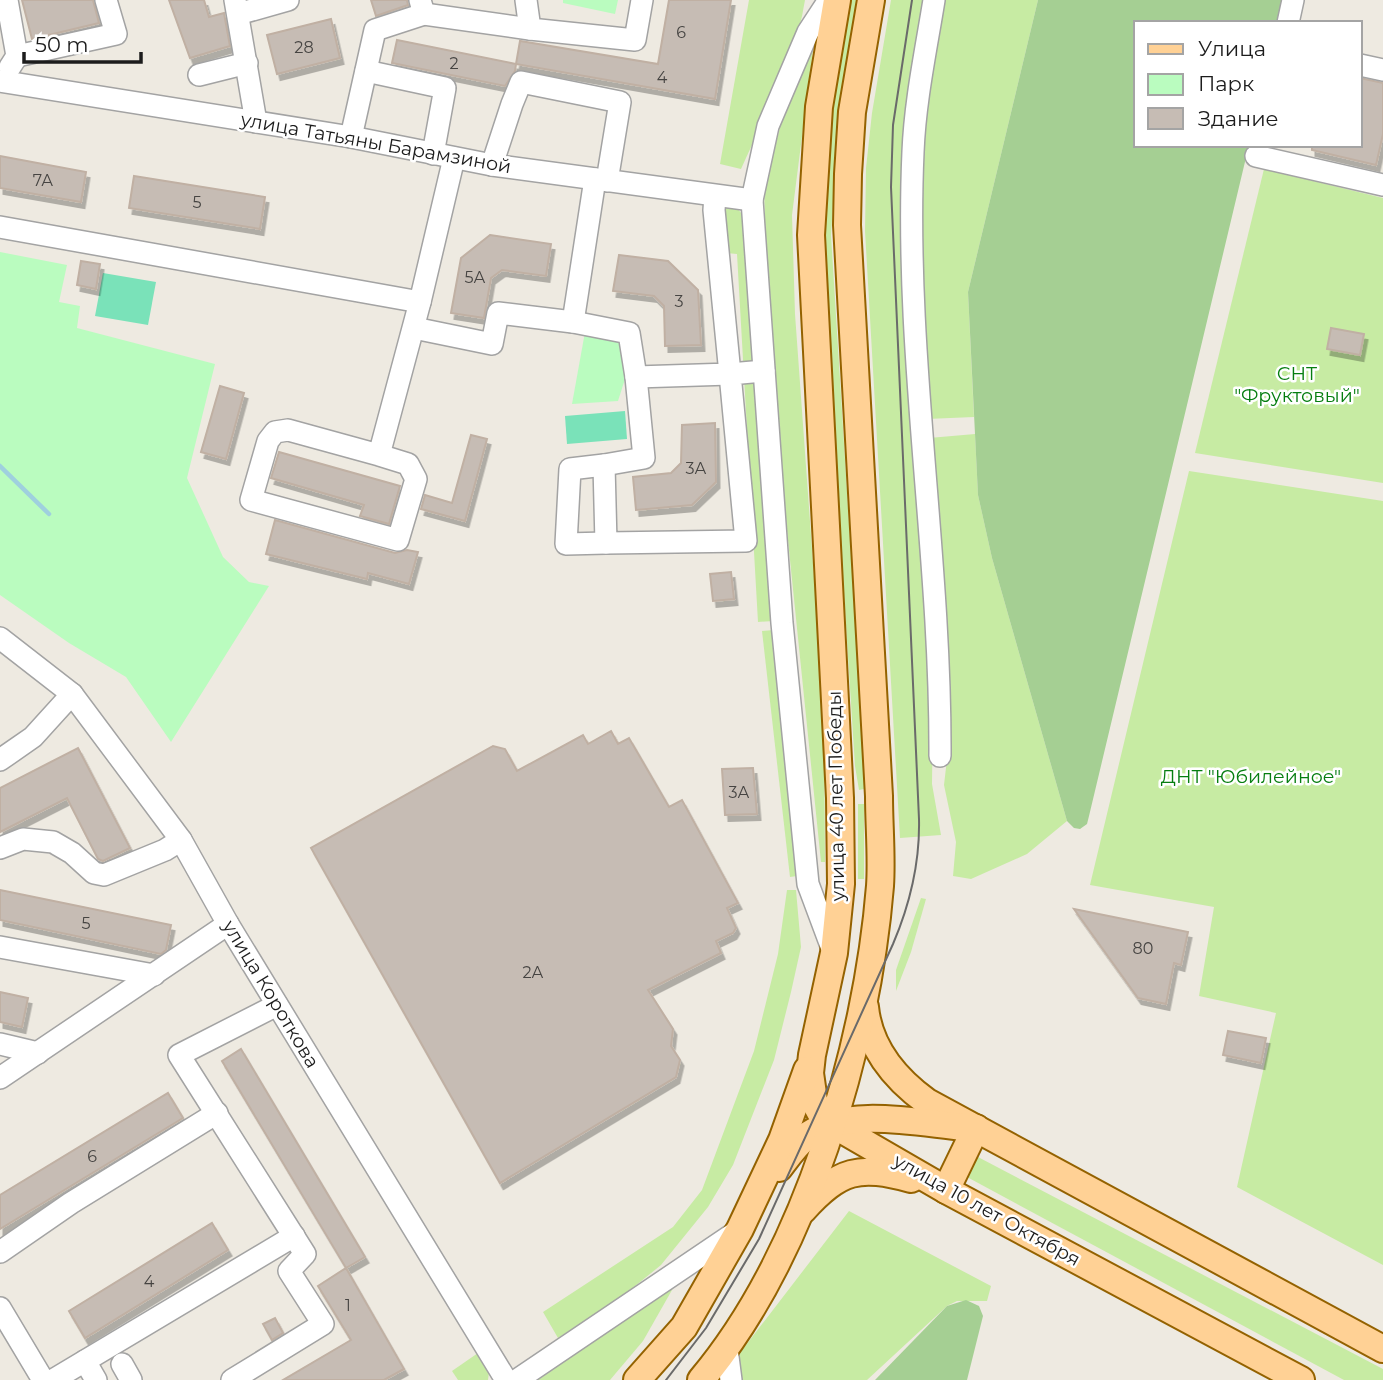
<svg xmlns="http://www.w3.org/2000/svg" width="1383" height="1380" font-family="Montserrat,sans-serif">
	<defs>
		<filter id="shadow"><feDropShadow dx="3.5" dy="6" stdDeviation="0" flood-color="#0004"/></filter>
	</defs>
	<rect width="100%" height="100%" fill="#eeeae1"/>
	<g fill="#c7eba3">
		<path d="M749 0H805C796 59 765 115 741 169L720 164Z"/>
		<polygon points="848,0 858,0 839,108 831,235 864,765 864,789 859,790 855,766 821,234 829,107"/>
		<polygon points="891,0 926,0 906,119 933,704 932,784 941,835 900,838 865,231 866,168 872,113"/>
		<polygon points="942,0 1038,0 968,292 974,417 927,419 918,253 922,123"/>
		<polygon points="813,50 792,215 795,314 824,715 825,862 821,862 770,365 764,189 784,112"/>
		<polygon points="1264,169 1383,198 1383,483 1195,453"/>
		<polygon points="726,206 738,209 744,217 773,621 758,622 737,254 726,253"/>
		<polygon points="975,434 978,495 992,558 1067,821 1027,854 971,879 953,876 956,842 944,785 947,759 929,438"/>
		<polygon points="1189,471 1383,501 1383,1265 1237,1187 1276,1013 1199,996 1214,907 1090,885"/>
		<polygon points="774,630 797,876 790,877 762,631"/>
		<rect x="858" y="804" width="6" height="75"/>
		<polygon points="787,890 796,890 801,947 791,992 774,1060 733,1165 708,1207 661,1265 624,1295 558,1338 543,1312 673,1227 702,1190 754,1051 778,954"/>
		<polygon points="921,898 926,899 911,952 896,991 896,970"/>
		<polygon points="978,1157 1383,1369 1383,1380 1344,1380 967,1177 967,1164"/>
		<polygon points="849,1211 991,1286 987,1301 957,1301 947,1306 867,1380 738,1380 736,1358"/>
		<polygon points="676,1283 643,1341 610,1380 538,1380"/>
		<polygon points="478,1353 489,1372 488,1380 458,1380 452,1371"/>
	</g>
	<g fill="#a5cf93">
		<polygon points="1038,0 1283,0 1277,23 1136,23 1136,145 1249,145 1089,816 1087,824 1080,829 1074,828 1067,821 992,558 978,495 968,292"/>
		<polygon points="966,1300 979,1306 983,1316 967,1380 875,1380 947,1306"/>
	</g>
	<g fill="#bafcbf">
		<polygon points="563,0 618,0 615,14 563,3"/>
		<polygon points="0,252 67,265 59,302 80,306 77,328 215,364 187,478 223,557 249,582 269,586 171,742 126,677 69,643 0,595"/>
		<polygon points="585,332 622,340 625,379 618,401 572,404"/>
	</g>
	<g fill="#7ae2b9">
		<polygon points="103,273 156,282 148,325 95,316"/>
		<polygon points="625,411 627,439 567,444 565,416"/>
	</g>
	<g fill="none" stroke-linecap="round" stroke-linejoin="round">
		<polyline stroke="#9fd0de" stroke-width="4.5" points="0,466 49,514"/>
	</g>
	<g fill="#c6bcb4" stroke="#c0b0a3" stroke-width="2" filter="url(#shadow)">
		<polygon points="22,0 93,0 99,23 32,39"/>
		<polygon points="169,0 204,0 209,17 224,13 230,46 190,58"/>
		<polygon points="371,0 407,0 408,5 376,16"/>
		<polygon points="669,0 731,0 715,99 516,64 520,41 658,64"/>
		<polygon points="331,19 340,58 277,74 267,35"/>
		<polygon points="397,40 516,64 515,71 505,86 392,63"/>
		<polygon points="1360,78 1383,83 1383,134 1376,165 1312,150 1312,145 1360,145"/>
		<polygon points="0,156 86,172 81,202 0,188"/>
		<polygon points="134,176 265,197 260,229 129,208"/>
		<polygon points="490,235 551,244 546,276 502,270 491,278 484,318 451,313 461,258"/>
		<polygon points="619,255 668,261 698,290 701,345 665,346 664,306 654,296 613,291"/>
		<polygon points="81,261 100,264 96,289 77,285"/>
		<polygon points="1331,328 1364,334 1360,355 1327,349"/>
		<polygon points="220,386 244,393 226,459 201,452"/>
		<polygon points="715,423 716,482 692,505 636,510 633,477 671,473 681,463 682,425"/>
		<polygon points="471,435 487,439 465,521 421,509 425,495 452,503"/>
		<polygon points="279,452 400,486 389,524 360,516 364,505 271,478"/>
		<polygon points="275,520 395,553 407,550 418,552 409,584 368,573 367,579 266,554"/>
		<polygon points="731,572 734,599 713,601 710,574"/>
		<polygon points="611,731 618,744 629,738 669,807 682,800 738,903 727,908 736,928 733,933 716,941 721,953 648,990 673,1029 671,1046 680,1060 676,1077 500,1183 311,848 493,746 505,749 517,771 583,735 588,744"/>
		<polygon points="78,748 130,848 103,861 98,859 67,798 0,832 0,788"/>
		<polygon points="753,768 757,814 725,815 722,769"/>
		<polygon points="0,890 171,925 166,950 161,954 0,920"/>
		<polygon points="1074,909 1188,932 1181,965 1174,963 1166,1004 1138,998"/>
		<polygon points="0,992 28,998 22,1027 0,1022"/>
		<polygon points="1228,1031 1266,1038 1261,1063 1223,1055"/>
		<polygon points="241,1049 365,1257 346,1268 222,1061"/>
		<polygon points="168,1093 183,1118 0,1229 0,1195"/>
		<polygon points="212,1223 228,1250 85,1338 69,1311"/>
		<polygon points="346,1268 404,1369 384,1380 283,1380 351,1340 318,1286"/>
		<polygon points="275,1318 283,1333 272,1340 263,1324"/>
	</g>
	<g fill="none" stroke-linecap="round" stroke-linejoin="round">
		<g stroke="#a3a3a3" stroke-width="24">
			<g id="minor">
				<polyline points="7,0 17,56 10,67"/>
				<polyline points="235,0 256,122"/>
				<polyline points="526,0 530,29 635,40 642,0"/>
				<polyline points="829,0 808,32 768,126 752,200 782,623 808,884 833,951"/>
				<path d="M934 0C926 50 915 101 913 152 904 354 941 554 940 756"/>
				<polyline points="238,14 288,0"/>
				<polyline points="424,14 530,29"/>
				<polyline points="1288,23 1293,0"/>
				<polyline points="17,56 116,34 106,0"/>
				<polyline points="1360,65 1383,70"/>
				<polyline points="366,71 445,88 433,154"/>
				<polyline points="199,75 247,63"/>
				<polyline points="0,81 351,137 492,165 752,200"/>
				<polyline points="351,137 375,30 424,14 420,0"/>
				<polyline points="1256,156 1383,185"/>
				<polyline points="492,165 512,104 521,82 620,102 607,181"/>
				<polyline points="595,179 573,322 629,333 636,377 730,374 714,210 715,196"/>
				<polyline points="0,227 420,302"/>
				<polyline points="414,328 492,344 498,313 573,322"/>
				<polyline points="636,377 644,458 604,465 606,543 746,541 730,374 764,371"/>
				<polyline points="379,455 408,464 416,479 398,540 251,500 268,441 275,432 288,430 379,455 420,302 454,158"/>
				<polyline points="604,465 570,469 566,544 606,543"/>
				<polyline points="0,638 72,694 181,840 228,924 506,1380"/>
				<polyline points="0,760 33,737 72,694"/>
				<polyline points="0,848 23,839 53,842 72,853 94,873 104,875 165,850 181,840"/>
				<polyline points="0,947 154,975"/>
				<polyline points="0,1044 38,1053"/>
				<polyline points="0,1078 228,924"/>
				<polyline points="0,1252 71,1203 217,1113"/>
				<polyline points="0,1308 43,1380"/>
				<polyline points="727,1349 731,1380"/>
				<polyline points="85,1361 96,1380"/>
				<polyline points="122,1364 131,1380"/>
				<polyline points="53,1380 294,1236"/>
				<polyline points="232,1380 323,1324 289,1271 305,1254 179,1055 277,1005"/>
				<polyline points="517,1380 739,1230"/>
			</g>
		</g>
		<g stroke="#946200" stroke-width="30">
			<g id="major">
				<polyline points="837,0 819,107 811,235 840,798 841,884 834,953 812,1055 810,1073 814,1101 820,1112 832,1124 946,1190 1301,1380"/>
				<path d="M865 1007C869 1048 894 1078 927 1102L1383 1349"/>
				<path d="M779 1168C788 1156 796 1144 808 1135 848 1107 918 1123 964 1127"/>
				<polyline points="946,1190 976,1128"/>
				<path d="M803 1210C840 1169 859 1165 911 1179"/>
				<polyline points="637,1380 684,1327 740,1229 782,1140 807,1070"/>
				<path d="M701 1380C806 1255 867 1047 880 886 882 857 879 826 879 796L847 225 848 174 852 112 871 0"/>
			</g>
		</g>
		<use href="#minor" stroke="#fff" stroke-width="21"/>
		<use href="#major" stroke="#ffd195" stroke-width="26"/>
		<path stroke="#6a6a6a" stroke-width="2" d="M666 1380 706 1328 759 1239 893 944C910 904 920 862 919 819L891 187 893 125 912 0"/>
	</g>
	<g text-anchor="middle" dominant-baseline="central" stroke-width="5" stroke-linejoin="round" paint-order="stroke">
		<g font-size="16" fill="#464442">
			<text x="681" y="32">6</text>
			<text x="304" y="47">28</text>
			<text x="454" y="63">2</text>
			<text x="662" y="77">4</text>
			<text x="43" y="180">7А</text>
			<text x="197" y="202">5</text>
			<text x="475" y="277">5А</text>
			<text x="679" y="301">3</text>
			<text x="696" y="468">3А</text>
			<text x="739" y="792">3А</text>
			<text x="86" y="923">5</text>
			<text x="1143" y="948">80</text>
			<text x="533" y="972">2А</text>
			<text x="92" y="1156">6</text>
			<text x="149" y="1281">4</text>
			<text x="348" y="1305">1</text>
		</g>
		<g font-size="19" fill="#1c1c1c" stroke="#fff">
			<text transform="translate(376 143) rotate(10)">улица Татьяны Барамзиной</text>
			<text transform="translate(836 796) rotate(-91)">улица 40 лет Победы</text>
			<text transform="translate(271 994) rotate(59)">улица Короткова</text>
			<text transform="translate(987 1210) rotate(29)">улица 10 лет Октября</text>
		</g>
		<g font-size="19" fill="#067e10" stroke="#fff">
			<text x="1297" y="373">СНТ<tspan x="1297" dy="22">"Фруктовый"</tspan></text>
			<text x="1251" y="776">ДНТ "Юбилейное"</text>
		</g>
	</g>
	<rect x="1134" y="21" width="228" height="126" fill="#ffffff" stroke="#a4a4a4" stroke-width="2"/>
	<rect x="1148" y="44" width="35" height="10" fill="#ffd195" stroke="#a4a4a4" stroke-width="2"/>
	<text x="1198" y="56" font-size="21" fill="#1c1c1c">Улица</text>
	<rect x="1148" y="74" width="35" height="21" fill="#bafcbf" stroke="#a4a4a4" stroke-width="2"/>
	<text x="1198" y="91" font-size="21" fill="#1c1c1c">Парк</text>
	<rect x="1148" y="108" width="35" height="21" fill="#c6bcb4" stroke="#a4a4a4" stroke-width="2"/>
	<text x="1198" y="126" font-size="21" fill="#1c1c1c">Здание</text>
	<path d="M24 52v10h117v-10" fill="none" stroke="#1c1c1c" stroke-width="3.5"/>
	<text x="35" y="52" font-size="21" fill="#1c1c1c" stroke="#ffffff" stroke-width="5" paint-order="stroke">50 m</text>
</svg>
